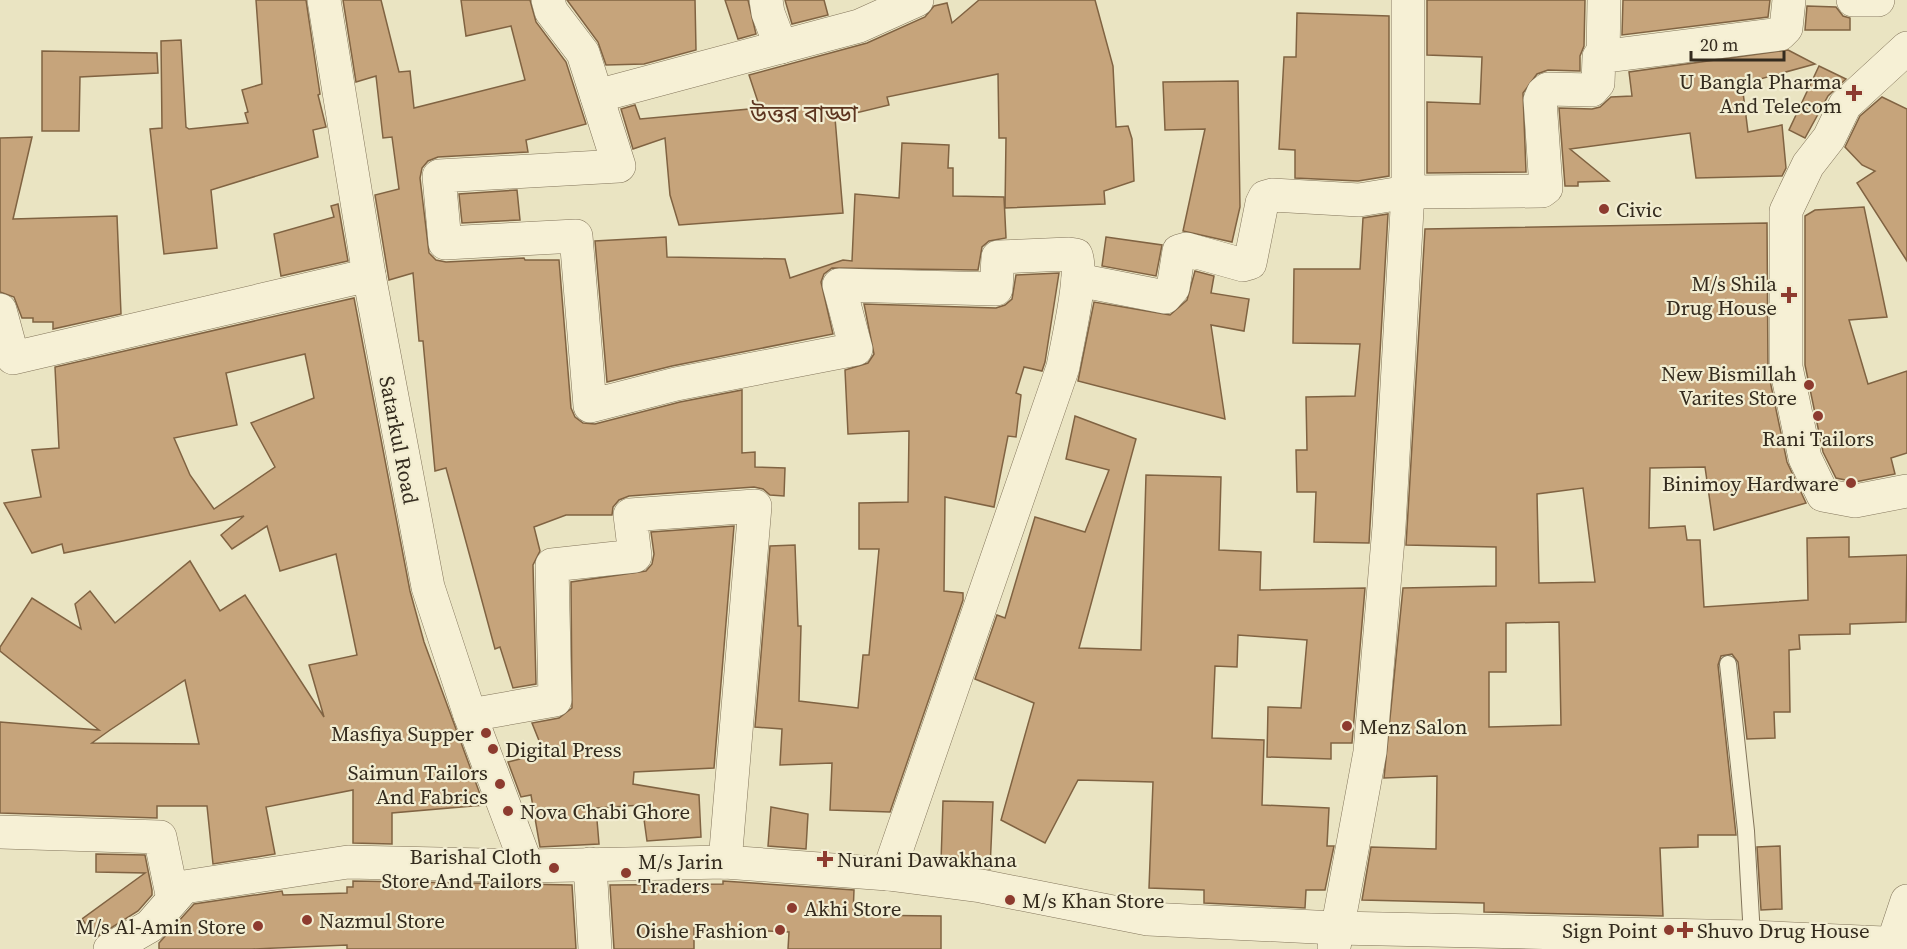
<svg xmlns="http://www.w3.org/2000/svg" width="1907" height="949" font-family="'Source Serif 4','Noto Sans Bengali',serif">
	<rect width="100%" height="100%" fill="#eae4c2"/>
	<g fill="#c6a47b" stroke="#806342" stroke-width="1.5" fill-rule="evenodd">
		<polygon points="256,0 306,0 320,94 318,95 326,127 313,130 318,157 211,190 217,248 164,254 150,129 162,128 161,41 181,40 186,127 189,129 248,123 245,113 248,112 242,90 262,84"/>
		<polygon points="343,0 381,0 399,72 410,71 414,108 525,80 511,26 466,36 461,0 530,0 536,22 566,62 586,124 526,140 528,152 438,157 428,161 422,168 420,178 429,253 436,260 446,262 524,258 525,260 559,260 571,408 575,417 583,423 595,424 680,402 742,390 742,453 755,452 755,467 785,468 784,496 770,495 763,489 754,487 629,496 619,500 613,507 612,515 566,515 534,527 540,551 533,565 536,684 513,688 500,647 495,649 446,468 435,471 423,341 419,341 413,273 389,280 375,195 399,189 392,137 383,138 376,76 356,82"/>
		<polygon points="567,0 695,0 696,50 644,64 606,65 598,42"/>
		<polygon points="725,0 748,0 756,34 738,39"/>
		<polygon points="785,0 824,0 828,15 792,24"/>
		<polygon points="979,0 1095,0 1113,66 1116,127 1128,126 1132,139 1134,181 1104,191 1105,204 1005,208 1006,138 999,138 998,74 887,97 889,105 835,118 843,213 679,225 670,195 665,138 633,149 621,109 635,105 640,119 760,108 749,75 867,43 925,17 934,6 947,3 952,23"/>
		<polygon points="1427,0 1585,0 1584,46 1580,56 1580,71 1548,70 1537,74 1523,93 1526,172 1427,173 1427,102 1480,104 1482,57 1427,55"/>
		<polygon points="1623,0 1770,0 1768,17 1622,35"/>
		<polygon points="1807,6 1836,7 1843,16 1850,18 1850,30 1805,30"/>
		<polygon points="1297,13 1389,16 1389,176 1358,181 1295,178 1295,150 1279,149 1284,57 1296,57"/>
		<polygon points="1788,50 1815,64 1742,84 1748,132 1782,125 1786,168 1782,176 1696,178 1690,133 1570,149 1609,181 1578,182 1578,186 1565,186 1559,108 1592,109 1600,107 1611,97 1632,96 1629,72"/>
		<polygon points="42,51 157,53 158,73 80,77 79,131 42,131"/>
		<polygon points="1819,66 1846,79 1828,96 1805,138 1789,130"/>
		<polygon points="1238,81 1240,207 1232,242 1183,231 1205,129 1165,130 1163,82"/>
		<polygon points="1882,97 1907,109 1907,261 1857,183 1875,171 1862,165 1845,147 1860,116"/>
		<polygon points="32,137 13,219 117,216 121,314 53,329 53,322 33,322 33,318 22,318 14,297 0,292 0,138"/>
		<polygon points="902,143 949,145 948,168 953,168 953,196 1004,197 1006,238 989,241 982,247 978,270 832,268 824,274 821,282 833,334 672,366 607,382 595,241 666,237 667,257 785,259 790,278 843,260 852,261 855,194 899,198"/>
		<polygon points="517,190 520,220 462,223 459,194"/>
		<polygon points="338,204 348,261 281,276 274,234 334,217 331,206"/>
		<polygon points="1864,207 1887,317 1849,320 1868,384 1907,371 1907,453 1891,458 1895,474 1855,482 1836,478 1823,452 1805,365 1805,216 1815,210"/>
		<polygon points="1388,214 1369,543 1314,542 1316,492 1297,492 1296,450 1307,450 1306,397 1355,396 1360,344 1293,343 1294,269 1360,269 1363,218"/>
		<path d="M1767 223 1768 371 1787 462 1806 503 1714 530 1705 467 1650 468 1649 528 1685 526 1687 540H1700L1704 607 1808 600 1807 538 1849 537V557L1907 555 1906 622 1850 624V634L1799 635 1800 649 1789 650 1790 712H1774L1775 738 1747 739 1738 662 1732 654 1721 656 1718 665 1736 835H1698V847L1660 848 1663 916 1484 912V903L1362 900 1371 847 1436 849 1437 776 1384 778 1403 588 1496 586V547L1406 545 1425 229ZM1583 488 1595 582 1539 583 1537 494ZM1559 622 1561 725 1489 727V672H1506V623Z"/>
		<polygon points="1106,237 1162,245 1156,276 1102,266"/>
		<polygon points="1195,271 1214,276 1211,293 1249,299 1244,331 1211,325 1225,419 1078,381 1094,302 1170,315 1187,300"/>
		<polygon points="1059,273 1045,362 1042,371 1024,367 1016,393 1021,395 1016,437 1008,436 994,507 945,497 944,591 963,593 963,600 890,812 830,810 832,763 780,765 782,729 755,727 770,546 795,545 798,626 801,626 799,701 858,708 863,655 869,655 879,549 859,549 859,503 908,502 909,431 848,434 845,370 868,363 874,354 864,304 996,308 1005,305 1012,299 1016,275"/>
		<path d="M354 298 410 591 424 642 484 805 392 813V844L353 843V790L266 807 275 854 213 864 207 806H157V818L0 813V722L99 730 0 651V647L32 598 81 629 75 604 90 591 115 623 190 561 220 611 245 595 324 717 309 665 357 655 336 554 280 571 267 526 232 549 221 535 244 516 64 553 62 544 32 553 4 503 41 497 32 450 59 448 55 367ZM305 354 314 398 251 423 275 467 214 509 190 475 174 438 237 425 226 373ZM185 680 199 744 92 743 110 730Z"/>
		<polygon points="1075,416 1136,439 1079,648 1141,650 1146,475 1221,477 1219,550 1261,552 1260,590 1365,588 1352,743 1331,743 1331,759 1267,757 1268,707 1301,708 1307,640 1238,635 1237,667 1215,666 1212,738 1264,740 1262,805 1329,808 1327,846 1334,846 1325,890 1306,890 1305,908 1204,903 1204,890 1149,888 1153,782 1078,780 1045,843 1001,820 1034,703 975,679 997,615 1005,618 1035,517 1085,532 1109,470 1066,459"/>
		<polygon points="734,526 714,768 634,772 633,784 699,795 701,837 647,841 642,805 596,808 599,844 540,847 531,795 521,797 508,762 544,753 532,723 559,718 572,708 571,582 646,571 652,564 654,554 651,532"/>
		<polygon points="943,801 993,802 990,869 941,862"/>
		<polygon points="771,807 808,814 806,849 768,846"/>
		<polygon points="1780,846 1782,909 1761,910 1757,847"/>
		<polygon points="96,854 145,855 152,890 152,895 138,911 95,938 82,919 145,873 96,872"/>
		<polygon points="353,881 572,885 576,949 347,949 347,945 252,949 159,949 159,943 194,904 282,891 283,895 347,893 347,887 353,887"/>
		<polygon points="723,881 854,890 853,915 941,916 941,949 788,949 789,932 694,928 694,949 614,949 610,885 723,884"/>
	</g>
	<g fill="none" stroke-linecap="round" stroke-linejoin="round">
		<g stroke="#83755b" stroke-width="18">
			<polyline id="lane" points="1728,664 1746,831 1752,937"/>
		</g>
		<g stroke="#83755b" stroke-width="34">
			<g id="street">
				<polyline points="324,0 369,275 428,587 470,715 527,866"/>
				<path d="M548 0 551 11 583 53 619 166 439 176 445 243 576 236 590 406 676 384 856 349 839 285 996 289 998 257 1069 254 1076 255C1084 275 1067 343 1063 367L888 874"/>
				<polyline points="766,0 768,13 781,47"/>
				<polyline points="1853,0 1878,0"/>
				<polyline points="1907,48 1845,105 1829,138 1808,165 1786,211 1786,367 1805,458 1823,495 1855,501 1907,491"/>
				<polyline points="1603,57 1604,0"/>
				<polyline points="597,96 859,26 917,0"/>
				<polyline points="1078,280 1165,297 1173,288 1179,251 1186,249 1243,265 1250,263 1262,203 1265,197 1272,195 1359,200 1408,192 1542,191 1546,188 1540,100 1543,93 1548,89 1592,90 1598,83 1599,57 1780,34 1786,28 1789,0"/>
				<polyline points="0,310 13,358 369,275"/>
				<polyline points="470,715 555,700 552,565 635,556 630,515 755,506 725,862"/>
				<polyline points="0,832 160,837 173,899"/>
				<polyline points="590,864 595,949"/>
				<polyline points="1334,947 1370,752 1389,527 1408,192 1408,0"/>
				<polyline points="110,949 150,926 184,887 348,862 527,866 725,862 888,874 981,886 1148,919 1336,928 1752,937 1907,944"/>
				<polyline points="1891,949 1907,901"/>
			</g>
		</g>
		<use href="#lane" stroke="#f6f0d5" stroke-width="16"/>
		<use href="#street" stroke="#f6f0d5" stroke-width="33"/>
	</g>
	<g fill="#8d3b2f" stroke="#f2edd1" stroke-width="2">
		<path d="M1851 84h6v6h6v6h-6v6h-6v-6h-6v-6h6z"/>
		<circle cx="1604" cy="209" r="6"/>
		<path d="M1786 286h6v6h6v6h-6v6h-6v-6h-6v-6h6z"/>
		<circle cx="1809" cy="385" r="6"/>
		<circle cx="1818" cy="416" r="6"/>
		<circle cx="1851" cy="483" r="6"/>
		<circle cx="1347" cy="726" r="6"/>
		<circle cx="486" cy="733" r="6"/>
		<circle cx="493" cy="749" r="6"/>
		<circle cx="500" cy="784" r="6"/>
		<circle cx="508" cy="811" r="6"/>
		<path d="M822 850h6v6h6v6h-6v6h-6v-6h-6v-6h6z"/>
		<circle cx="554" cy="868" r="6"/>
		<circle cx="626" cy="873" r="6"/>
		<circle cx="1010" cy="900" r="6"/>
		<circle cx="792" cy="908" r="6"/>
		<circle cx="307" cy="920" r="6"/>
		<circle cx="258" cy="926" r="6"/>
		<circle cx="780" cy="930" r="6"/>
		<circle cx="1669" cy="930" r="6"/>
		<path d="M1682 921h6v6h6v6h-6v6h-6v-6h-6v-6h6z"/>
	</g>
	<g text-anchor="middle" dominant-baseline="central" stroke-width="4.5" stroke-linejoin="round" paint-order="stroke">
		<g font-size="21" fill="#342b1e" stroke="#f2edd1" text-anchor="end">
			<text x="1842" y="81">U Bangla Pharma<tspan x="1842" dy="24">And Telecom</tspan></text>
			<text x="1616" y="209" text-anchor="start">Civic</text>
			<text x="1777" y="283">M/s Shila<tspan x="1777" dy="24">Drug House</tspan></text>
			<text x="1797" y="373">New Bismillah<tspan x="1797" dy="24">Varites Store</tspan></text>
			<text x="1818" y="438" text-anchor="middle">Rani Tailors</text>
			<text x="1839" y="483">Binimoy Hardware</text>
			<text x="1359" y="726" text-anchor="start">Menz Salon</text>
			<text x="474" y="733">Masfiya Supper</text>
			<text x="505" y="749" text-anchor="start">Digital Press</text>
			<text x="488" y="772">Saimun Tailors<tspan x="488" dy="24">And Fabrics</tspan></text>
			<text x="520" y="811" text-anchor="start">Nova Chabi Ghore</text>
			<text x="542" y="856">Barishal Cloth<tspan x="542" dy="24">Store And Tailors</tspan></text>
			<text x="837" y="859" text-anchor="start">Nurani Dawakhana</text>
			<text x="638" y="861" text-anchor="start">M/s Jarin<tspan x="638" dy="24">Traders</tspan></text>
			<text x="1022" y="900" text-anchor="start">M/s Khan Store</text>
			<text x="804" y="908" text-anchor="start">Akhi Store</text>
			<text x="319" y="920" text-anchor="start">Nazmul Store</text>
			<text x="246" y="926">M/s Al-Amin Store</text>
			<text x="768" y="930">Oishe Fashion</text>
			<text x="1657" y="930">Sign Point</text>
			<text x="1697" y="930" text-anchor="start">Shuvo Drug House</text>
		</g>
		<g font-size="21" fill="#342b1e" stroke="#f2edd1">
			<text transform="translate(399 440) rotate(79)">Satarkul Road</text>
		</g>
		<g font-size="24" fill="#5d3520" stroke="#f2edd1">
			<text x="804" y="113">উত্তর বাড্ডা</text>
		</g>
	</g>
	<path d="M1691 51v9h93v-9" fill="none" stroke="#342b1e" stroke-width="3"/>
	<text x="1700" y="51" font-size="18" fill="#342b1e" stroke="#f2edd1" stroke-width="4.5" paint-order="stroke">20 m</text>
</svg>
